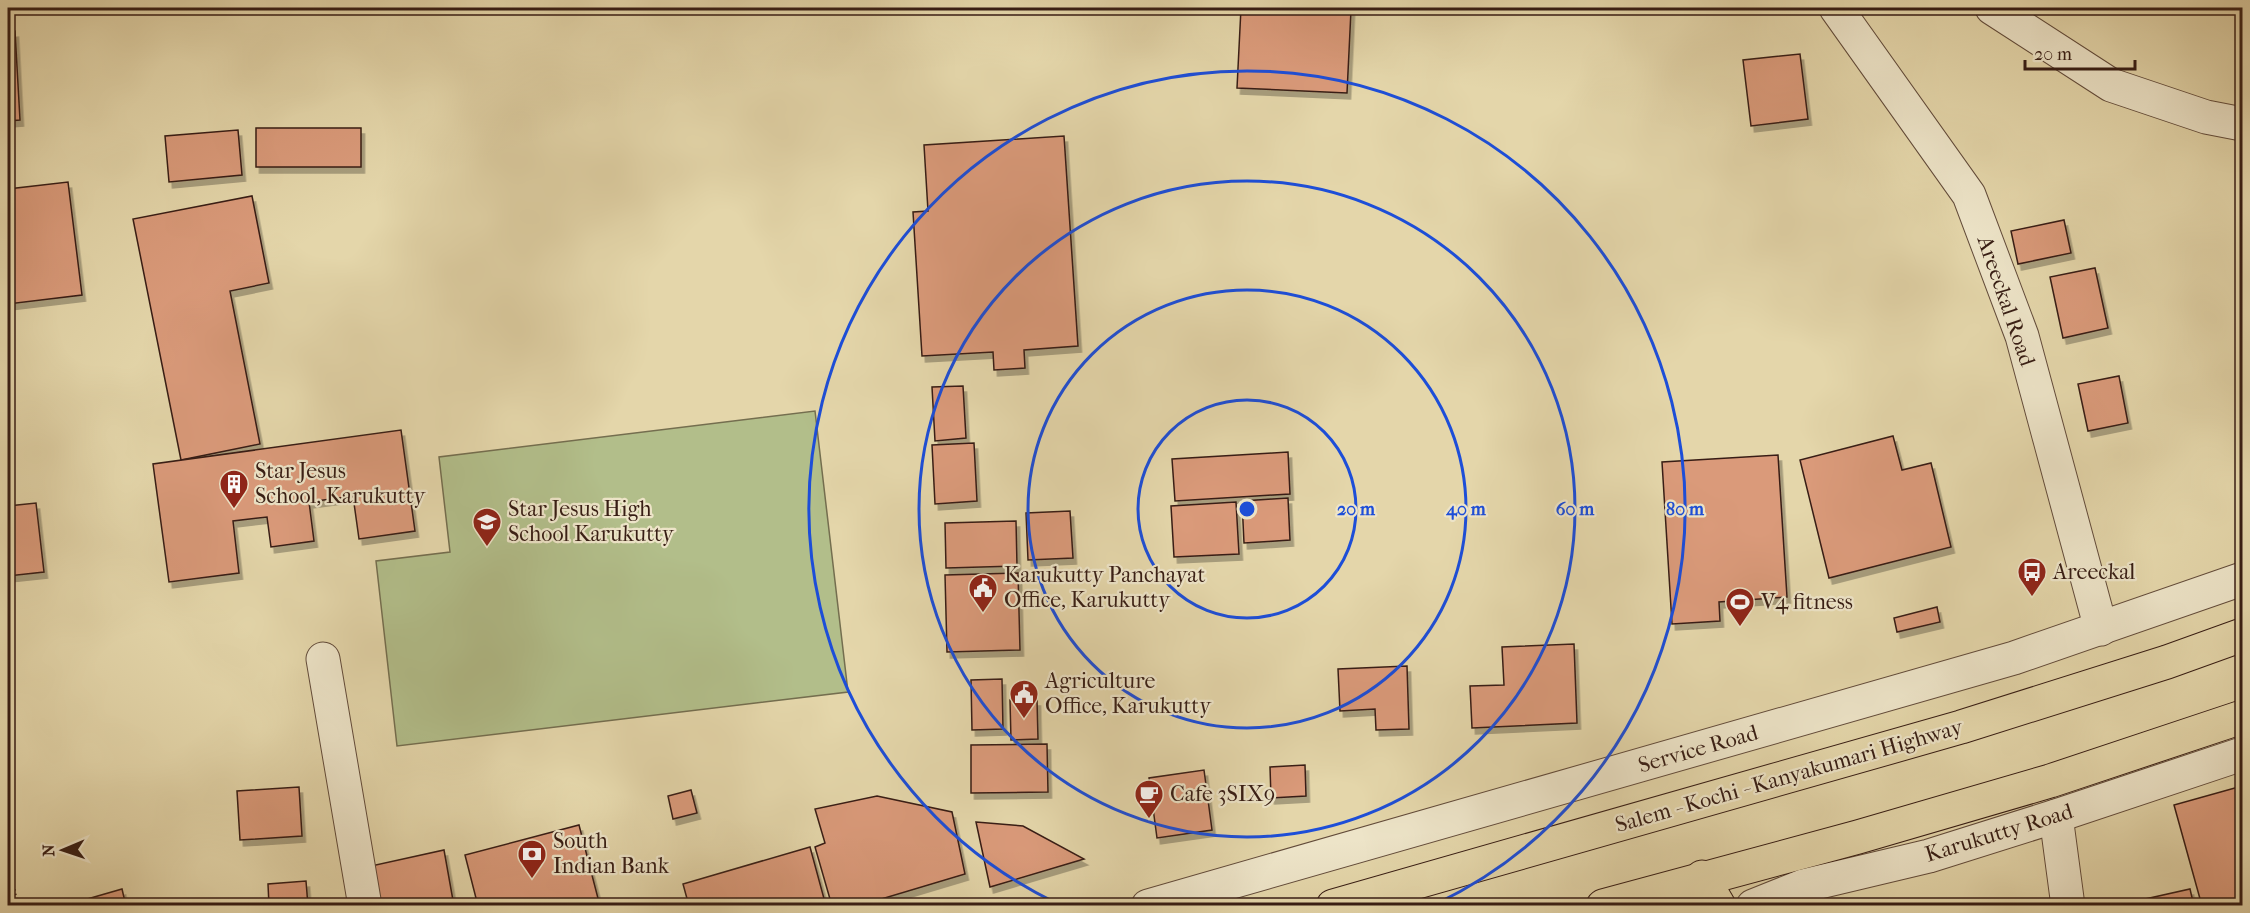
<svg xmlns="http://www.w3.org/2000/svg" width="2250" height="913" font-family="'IM FELL French Canon',serif">
	<defs>
		<filter id="shadow"><feDropShadow dx="3.5" dy="6" stdDeviation="0" flood-color="#0004"/></filter>
	</defs>
	<rect width="100%" height="100%" fill="#e4d6aa"/>
	<filter id="stains"><feTurbulence type="fractalNoise" baseFrequency=".00333" numOctaves="4"/><feColorMatrix values="0 0 0 0 .2 0 0 0 0 .09 0 0 0 0 .02 0 0 0 .5 -.17"/></filter>
	<radialGradient id="worn" r=".72"><stop offset=".6" stop-color="#630" stop-opacity="0"/><stop offset="1" stop-color="#630" stop-opacity=".3"/></radialGradient>
	<polygon fill="#b2be8a" stroke="#746e4f" stroke-width="1.5" points="815,411 848,692 397,746 376,561 450,552 439,457"/>
	<g fill="#da9a7a" stroke="#371d14" stroke-width="1.5" filter="url(#shadow)">
		<polygon points="1241,8 1351,10 1347,93 1237,88"/>
		<polygon points="15,31 20,120 8,121 8,32"/>
		<polygon points="1800,54 1808,119 1751,126 1743,60"/>
		<rect x="256" y="128" width="105" height="39"/>
		<polygon points="238,130 242,175 169,182 165,136"/>
		<polygon points="1064,136 1078,346 1024,350 1025,368 994,370 993,352 922,356 913,212 928,211 924,145"/>
		<polygon points="68,182 82,295 8,304 8,189"/>
		<polygon points="252,196 269,283 230,291 260,444 181,460 133,219"/>
		<polygon points="2064,220 2071,253 2018,264 2011,231"/>
		<polygon points="2095,268 2108,328 2063,338 2050,277"/>
		<polygon points="2119,376 2128,423 2088,431 2078,384"/>
		<polygon points="963,386 966,438 935,441 932,387"/>
		<polygon points="401,430 415,531 359,539 353,496 309,502 314,541 271,547 267,517 233,521 239,573 169,582 153,464"/>
		<polygon points="1893,436 1902,470 1931,463 1951,547 1829,578 1800,460"/>
		<polygon points="974,443 977,501 935,504 932,445"/>
		<polygon points="1288,452 1290,494 1175,501 1172,459"/>
		<polygon points="1778,455 1787,597 1719,602 1720,621 1672,624 1662,462"/>
		<polygon points="1288,498 1290,540 1244,543 1242,501"/>
		<polygon points="1236,502 1239,554 1174,557 1171,506"/>
		<polygon points="36,503 44,572 8,576 8,506"/>
		<polygon points="1070,511 1073,558 1028,560 1026,513"/>
		<polygon points="1016,521 1017,566 946,568 945,523"/>
		<polygon points="1018,573 1020,650 947,652 945,575"/>
		<polygon points="1937,607 1940,622 1897,632 1894,618"/>
		<polygon points="1574,644 1577,723 1472,728 1470,686 1504,685 1502,647"/>
		<polygon points="1407,666 1409,729 1376,730 1375,709 1340,711 1338,669"/>
		<polygon points="1002,679 1003,729 972,730 971,680"/>
		<polygon points="1010,700 1037,700 1038,739 1011,740"/>
		<polygon points="1047,744 1048,792 971,793 971,745"/>
		<polygon points="1305,765 1306,796 1271,798 1270,767"/>
		<polygon points="1204,770 1212,830 1157,838 1149,778"/>
		<polygon points="2242,786 2242,906 2202,906 2174,805"/>
		<polygon points="299,787 302,836 240,840 237,791"/>
		<polygon points="691,790 697,813 673,819 668,796"/>
		<polygon points="877,796 952,812 965,874 858,906 832,906 815,847 825,843 815,809"/>
		<polygon points="976,822 1023,826 1084,859 990,887"/>
		<polygon points="579,825 600,906 478,906 465,855"/>
		<polygon points="810,847 826,906 689,906 683,884"/>
		<polygon points="444,850 454,906 378,906 371,866"/>
		<polygon points="306,881 308,906 269,906 268,884"/>
		<polygon points="122,889 126,906 63,906"/>
		<polygon points="2190,889 2194,906 2114,906"/>
	</g>
	<g fill="none" stroke-linecap="round" stroke-linejoin="round">
		<g stroke="#624b3a" stroke-width="35">
			<g id="minor">
				<polyline points="1836,8 1969,195 2022,336 2101,629"/>
				<polyline points="1992,8 2111,85 2206,117 2242,124"/>
				<polyline points="323,659 365,906"/>
				<polyline points="2056,816 2068,906"/>
				<polyline points="1148,906 2014,658 2242,579"/>
				<polyline points="1753,906 1803,886 1929,856 2056,816 2242,754"/>
			</g>
		</g>
		<g stroke="#371d14" stroke-width="35">
			<g id="highway">
				<polyline points="1702,877 1719,906"/>
				<polyline points="1333,906 1961,727 2167,662 2242,635"/>
				<polyline points="1603,906 1858,837 2050,781 2242,717"/>
			</g>
		</g>
		<polyline stroke="#371d14" stroke-width="4" stroke-dasharray="1.5 3" stroke-linecap="butt" points="8,863 17,906"/>
		<use href="#minor" stroke="#ede4c8" stroke-width="33"/>
		<use href="#highway" stroke="#e4d6aa" stroke-width="33"/>
	</g>
	<g fill="none" stroke="#1d4ed8" stroke-width="3">
		<circle cx="1247" cy="509" r="109"/>
		<circle cx="1247" cy="509" r="219"/>
		<circle cx="1247" cy="509" r="328"/>
		<path d="M1058 904A438 438 0 1 1 1436 904"/>
	</g>
	<defs>
		<g id="building-pin" transform="scale(1.5)"><path d="M0 17L-7.5 6A9.5 9.5 0 1 1 7.5 6Z" fill="#8f2418" stroke="#ede4c8"/><path d="M-4-6H4V6H1V3H-1V6H-4ZM-2.5-4.3h1.7v1.8h-1.7ZM.8-4.3h1.7v1.8H.8ZM-2.5-1h1.7V.8h-1.7ZM.8-1h1.7V.8H.8Z" fill="#fff"/></g>
		<g id="school-pin" transform="scale(1.5)"><path d="M0 17L-7.5 6A9.5 9.5 0 1 1 7.5 6Z" fill="#8f2418" stroke="#ede4c8"/><path d="M0-5L7-2L0 1L-7-2ZM-4 1L0 2.5L4 1V4Q0 6-4 4Z" fill="#fff"/></g>
		<g id="bus-pin" transform="scale(1.5)"><path d="M0 17L-7.5 6A9.5 9.5 0 1 1 7.5 6Z" fill="#8f2418" stroke="#ede4c8"/><path d="M-5-6H5V4H4V6H2V4H-2V6H-4V4H-5ZM-3.5-4V0h7V-4ZM-3.5 1.2v1.5H-2V1.2ZM2 1.2v1.5H3.5V1.2Z" fill="#fff"/></g>
		<g id="civic-pin" transform="scale(1.5)"><path d="M0 17L-7.5 6A9.5 9.5 0 1 1 7.5 6Z" fill="#8f2418" stroke="#ede4c8"/><path d="M-.6-6.5H3V-4.5H.6V-3L4-1V1h2V6H-6V1h2V-1L-.6-3ZM-1.2 2.5V6h2.4V2.5Z" fill="#fff"/></g>
		<g id="stadium-pin" transform="scale(1.5)"><path d="M0 17L-7.5 6A9.5 9.5 0 1 1 7.5 6Z" fill="#8f2418" stroke="#ede4c8"/><path d="M0-5a6.5 5 0 1 0 0 10a6.5 5 0 1 0 0-10ZM-3.5-1.8h7v3.6h-7Z" fill="#fff"/></g>
		<g id="cafe-pin" transform="scale(1.5)"><path d="M0 17L-7.5 6A9.5 9.5 0 1 1 7.5 6Z" fill="#8f2418" stroke="#ede4c8"/><path d="M-5.5-4.5H6V0H3Q3 3.5 0 3.5H-2.5Q-5.5 3.5-5.5 0ZM3-3.2v2h1.7v-2ZM-6 4.5H4V6H-6Z" fill="#fff"/></g>
		<g id="bank-pin" transform="scale(1.5)"><path d="M0 17L-7.5 6A9.5 9.5 0 1 1 7.5 6Z" fill="#8f2418" stroke="#ede4c8"/><path d="M-6-4H6V4H-6ZM0-2.3a2.3 2.3 0 1 0 0 4.6a2.3 2.3 0 1 0 0-4.6Z" fill="#fff"/></g>
	</defs>
	<g fill-rule="evenodd">
		<use href="#building-pin" x="234" y="484"/>
		<use href="#school-pin" x="487" y="522"/>
		<use href="#bus-pin" x="2032" y="572"/>
		<use href="#civic-pin" x="983" y="588"/>
		<use href="#stadium-pin" x="1740" y="602"/>
		<use href="#civic-pin" x="1024" y="694"/>
		<use href="#cafe-pin" x="1149" y="794"/>
		<use href="#bank-pin" x="532" y="854"/>
	</g>
	<g text-anchor="middle" dominant-baseline="central" stroke-width="4.5" stroke-linejoin="round" paint-order="stroke">
		<g font-size="22" fill="#371d14" stroke="#ede4c8">
			<text transform="translate(2006 301) rotate(71)">Areeckal Road</text>
			<text transform="translate(1698 749) rotate(-16)">Service Road</text>
			<text transform="translate(1789 776) rotate(-16)">Salem - Kochi - Kanyakumari Highway</text>
			<text transform="translate(1999 833) rotate(-17)">Karukutty Road</text>
		</g>
		<g font-size="22" fill="#371d14" stroke="#ede4c8" text-anchor="start">
			<text x="255" y="471">Star Jesus<tspan x="255" dy="25">School, Karukutty</tspan></text>
			<text x="508" y="509">Star Jesus High<tspan x="508" dy="25">School Karukutty</tspan></text>
			<text x="2053" y="572">Areeckal</text>
			<text x="1004" y="575">Karukutty Panchayat<tspan x="1004" dy="25">Office, Karukutty</tspan></text>
			<text x="1761" y="602">V4 fitness</text>
			<text x="1045" y="681">Agriculture<tspan x="1045" dy="25">Office, Karukutty</tspan></text>
			<text x="1170" y="794">Cafe 3SIX9</text>
			<text x="553" y="841">South<tspan x="553" dy="25">Indian Bank</tspan></text>
		</g>
	</g>
	<circle cx="1247" cy="509" r="9" fill="#1d4ed8" stroke="#ede4c8" stroke-width="3"/>
	<g font-size="18" text-anchor="middle" font-weight="bold" fill="#1d4ed8" stroke="#ede4c8" stroke-width="4.5" stroke-linejoin="round" paint-order="stroke">
		<text x="1356" y="515">20 m</text>
		<text x="1466" y="515">40 m</text>
		<text x="1575" y="515">60 m</text>
		<text x="1685" y="515">80 m</text>
	</g>
	<rect width="2250" height="913" fill="none" stroke="#e4d6aa" stroke-width="30"/>
	<rect x="9" y="9" width="2232" height="895" fill="none" stroke="#371d14" stroke-width="3"/>
	<rect x="15" y="15" width="2220" height="883" fill="none" stroke="#371d14" stroke-width="1.5"/>
	<g transform="translate(63 850) rotate(268)" stroke="#ede4c8" stroke-width="4.5" paint-order="stroke">
	<path d="M0-4.5L10 22L0 15L-10 22Z" fill="#371d14"/>
	<text y="-9" font-size="16" font-weight="bold" text-anchor="middle" fill="#371d14">N</text>
	</g>
	<path d="M2025 60v9h110v-9" fill="none" stroke="#371d14" stroke-width="3"/>
	<text x="2034" y="60" font-size="18" fill="#371d14" stroke="#ede4c8" stroke-width="4.5" paint-order="stroke">20 m</text>
	<rect width="100%" height="100%" filter="url(#stains)"/>
	<rect width="100%" height="100%" fill="url(#worn)"/>
</svg>
